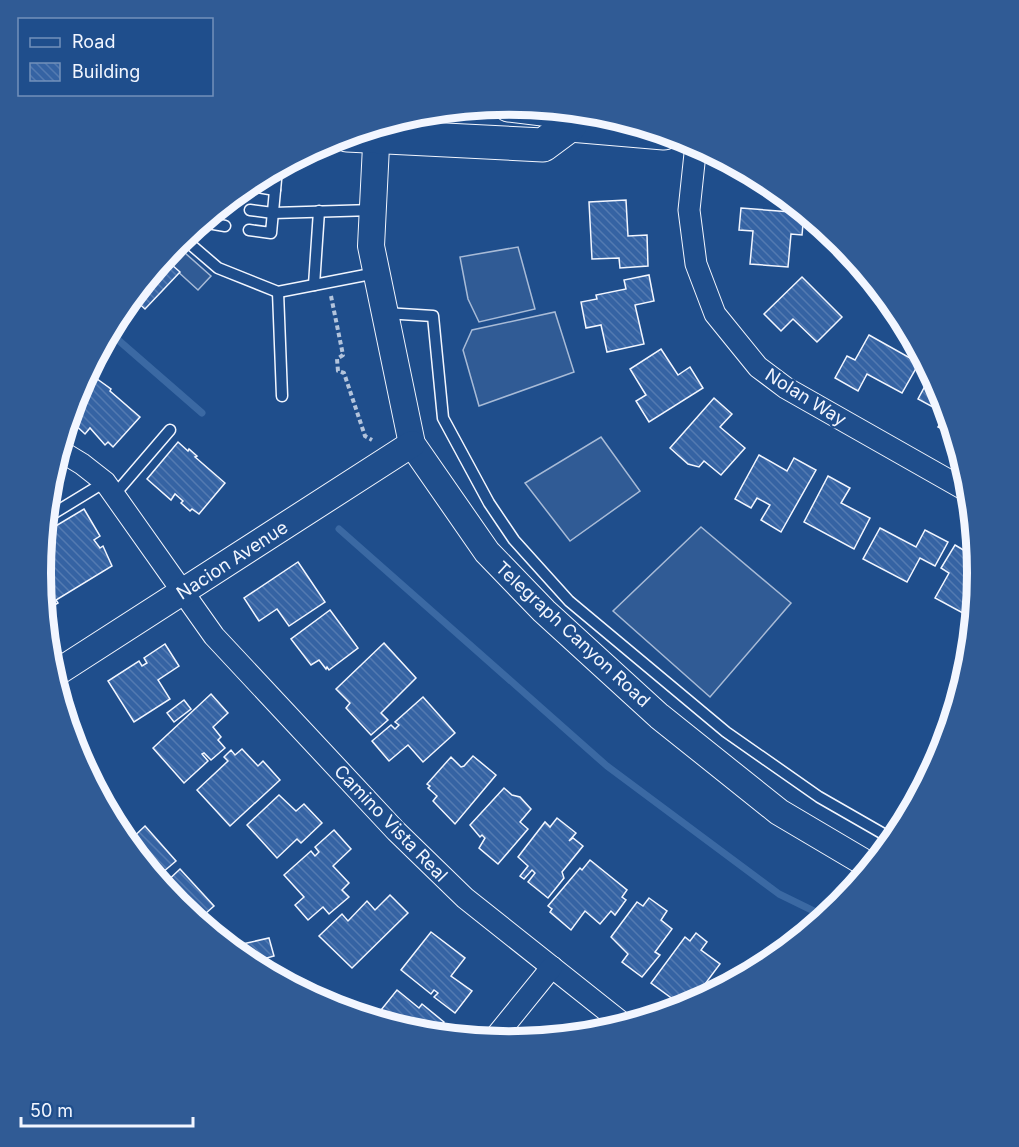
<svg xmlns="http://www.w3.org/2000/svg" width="1019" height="1147" font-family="Inter,sans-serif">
	<defs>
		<pattern id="building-back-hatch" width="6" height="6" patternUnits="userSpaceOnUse" patternTransform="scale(1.5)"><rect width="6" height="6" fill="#3563a3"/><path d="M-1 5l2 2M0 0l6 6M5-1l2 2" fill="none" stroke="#537ab1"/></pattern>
	</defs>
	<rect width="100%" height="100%" fill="#1f4e8c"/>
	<g fill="#305b95" stroke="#a8bbd7" stroke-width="1.5">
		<polygon points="176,245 211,276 198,290 164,259"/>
		<polygon points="518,247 535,309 479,322 468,299 460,257"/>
		<polygon points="555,312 574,372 479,406 463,350 472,330"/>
		<polygon points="601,437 640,491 570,541 525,483"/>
		<polygon points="701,527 791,603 710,697 613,611"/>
	</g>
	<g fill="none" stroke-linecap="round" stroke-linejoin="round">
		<g stroke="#3b69a3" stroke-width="7">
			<polyline points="109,332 202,413"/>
			<polyline points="339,529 607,766 779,894 826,917"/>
		</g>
	</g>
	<g fill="url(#building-back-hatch)" stroke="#f2f6ff" stroke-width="1.5">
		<polygon points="626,200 628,236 647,235 648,266 620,268 619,258 592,259 589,202"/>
		<polygon points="741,208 804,213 802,235 791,234 788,267 750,264 753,231 739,230"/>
		<polygon points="164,258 180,272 145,309 132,297"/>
		<polygon points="854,258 868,275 852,273"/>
		<polygon points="649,275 654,301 635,305 644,344 607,352 601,325 586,328 581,302 597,299 596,295 626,289 624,280"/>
		<polygon points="802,277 842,317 817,342 793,319 781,331 764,314"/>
		<polygon points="869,335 919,363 902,393 867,374 858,391 835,378 847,356 855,360"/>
		<polygon points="661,349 678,375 690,367 703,388 649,422 636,401 646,395 630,369"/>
		<polygon points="932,373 943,394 956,436 938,427 946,414 918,399"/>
		<polygon points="93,376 111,389 110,391 140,417 113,447 108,442 105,445 90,428 85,434 69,419 76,396"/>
		<polygon points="714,398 732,414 720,427 745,448 721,475 704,461 699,467 688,464 670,448"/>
		<polygon points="178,442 188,451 189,449 197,456 195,457 225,483 199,514 192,509 190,511 181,503 183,501 175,494 171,500 147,479"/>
		<polygon points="759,455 787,471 794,458 816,470 781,532 761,520 770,505 757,498 751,508 735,499"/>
		<polygon points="828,476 850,488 841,503 870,518 854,549 804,522"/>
		<polygon points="84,509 100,536 94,540 100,548 103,546 112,566 56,600 58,603 46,610 44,608 41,573 44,533"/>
		<polygon points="880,528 916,547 925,530 948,542 935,566 920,558 907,582 863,559"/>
		<polygon points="955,545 977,558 968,573 978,579 974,619 935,598 949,573 941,568"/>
		<polygon points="298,562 325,602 289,626 277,609 259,621 244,598"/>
		<polygon points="330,610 358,648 329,670 327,667 326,669 319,660 311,665 291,639"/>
		<polygon points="384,643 416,678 381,713 388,720 371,735 346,708 350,703 336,689"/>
		<polygon points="165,644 179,666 158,680 170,699 134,722 108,681 139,661 142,666 147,663 144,658"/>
		<polygon points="211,694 228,713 213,727 221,737 218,740 225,748 211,760 204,753 202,754 208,761 184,783 153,748"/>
		<polygon points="423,697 455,733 423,762 408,745 389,761 372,741 391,725 395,729 399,725 395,722"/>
		<polygon points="184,700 191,709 174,722 167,713"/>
		<polygon points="242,749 258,766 263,761 280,780 230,826 197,790 228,761 224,757 231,750 235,755"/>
		<polygon points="473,756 496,775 455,824 433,801 437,796 428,788 430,786 427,784 451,757 461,767 464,766"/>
		<polygon points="89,777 122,814 113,822"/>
		<polygon points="504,788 512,795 520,797 531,809 520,822 528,829 498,864 479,848 485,838 482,835 480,837 470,825"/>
		<polygon points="279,795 296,811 304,804 322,823 301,843 297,839 277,858 247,825"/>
		<polygon points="557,818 576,833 569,841 573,838 583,846 562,872 564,878 548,898 528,882 535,873 532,870 524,879 520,876 528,866 518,857 545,822 550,827"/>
		<polygon points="145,826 176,861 156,878 127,843"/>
		<polygon points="334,830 351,849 333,866 349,883 342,890 349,897 329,914 323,907 308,920 295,905 304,897 284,875 311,851 315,856 319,852 315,847"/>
		<polygon points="590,860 627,890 622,897 626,900 615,915 611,911 600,924 585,911 571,930 550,912 552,909 548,906 580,868 582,870"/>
		<polygon points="180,869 214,906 197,921 178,905 162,886"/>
		<polygon points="390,895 408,913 352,968 319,936 342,914 348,921 367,901 375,910"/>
		<polygon points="649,898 667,911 661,920 672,929 655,952 660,955 642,977 622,962 628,954 611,937 637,902 643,906"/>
		<polygon points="431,932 465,958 451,976 472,991 455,1013 434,997 438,993 434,990 431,994 401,970"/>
		<polygon points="696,933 707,942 701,950 720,964 702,988 706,991 698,1002 685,1008 651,983 685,937 690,941"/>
		<polygon points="269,938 274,956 263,959 266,973 249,963 229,947"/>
		<polygon points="397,990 419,1008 422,1004 444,1022 433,1035 418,1033 373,1020"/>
	</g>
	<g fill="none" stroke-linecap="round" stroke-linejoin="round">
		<g stroke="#f2f6ff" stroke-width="13">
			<g id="service">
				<polyline points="252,186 275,190"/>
				<polyline points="222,206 227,207"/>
				<polyline points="250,210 273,213 373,210"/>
				<polyline points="202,222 225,226"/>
				<polyline points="249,230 271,233 277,169"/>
				<polyline points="183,238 218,268 278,292 376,273"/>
				<polyline points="189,243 191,231"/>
				<polyline points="314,285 319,211"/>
				<polyline points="278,292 282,396"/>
				<polyline points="385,313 433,316 443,418 489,503 514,540 569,601 726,732 819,797 894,840"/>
				<polyline points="115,494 170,430"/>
				<polyline points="46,518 105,482"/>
			</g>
		</g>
		<g stroke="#f2f6ff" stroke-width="23">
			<g id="minor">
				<polyline points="696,144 689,210 696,264 715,314 758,367 786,388 971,493"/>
				<polyline points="59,450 82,464 105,482 214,636 396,831 465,898 626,1026"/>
				<polyline points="492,1041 552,967"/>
			</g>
		</g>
		<g stroke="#f2f6ff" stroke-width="28">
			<g id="tertiary">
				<polyline points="377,126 371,246 412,444 487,552 544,611 659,716 779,812 872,867"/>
				<polyline points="53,675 412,444"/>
			</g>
		</g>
		<g stroke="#f2f6ff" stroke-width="35">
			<g id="primary">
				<polyline points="509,105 551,110 570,125 664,133"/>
				<polyline points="347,135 543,145 570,125"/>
			</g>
		</g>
		<polyline stroke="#b3c4dc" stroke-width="4" stroke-dasharray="4.5 3" stroke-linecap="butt" points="331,296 343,355 337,359 338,371 344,373 365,436 372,440"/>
		<use href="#service" stroke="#1f4e8c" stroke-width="10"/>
		<use href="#minor" stroke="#1f4e8c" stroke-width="21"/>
		<use href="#tertiary" stroke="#1f4e8c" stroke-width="26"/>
		<use href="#primary" stroke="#1f4e8c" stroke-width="33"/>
	</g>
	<g text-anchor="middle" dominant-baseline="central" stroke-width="4.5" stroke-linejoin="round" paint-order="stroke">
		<g font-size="18" fill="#f2f6ff" stroke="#1f4e8c">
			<text transform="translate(806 397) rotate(32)">Nolan Way</text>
			<text transform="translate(232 560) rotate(-33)">Nacion Avenue</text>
			<text transform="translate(573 634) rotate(43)">Telegraph Canyon Road</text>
			<text transform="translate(391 823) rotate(46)">Camino Vista Real</text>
		</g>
	</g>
	<path d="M0 0H1019V1147H0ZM51 573a458 458 0 1 1 916 0a458 458 0 1 1-916 0Z" fill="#305b95" fill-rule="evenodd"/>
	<path fill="none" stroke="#f2f6ff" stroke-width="8" d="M51 573a458 458 0 1 1 916 0a458 458 0 1 1-916 0Z"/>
	<rect x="18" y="18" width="195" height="78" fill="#1f4e8c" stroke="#7391ba" stroke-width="1.5"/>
	<rect x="30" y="38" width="30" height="9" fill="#1f4e8c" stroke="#7391ba" stroke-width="1.5"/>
	<text x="72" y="48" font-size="18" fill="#f2f6ff">Road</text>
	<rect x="30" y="63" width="30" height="18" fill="url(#building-back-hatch)" stroke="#7391ba" stroke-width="1.5"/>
	<text x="72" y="78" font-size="18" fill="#f2f6ff">Building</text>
	<path d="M21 1117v9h172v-9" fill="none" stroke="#f2f6ff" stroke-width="3"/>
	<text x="30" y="1117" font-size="18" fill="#f2f6ff" stroke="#1f4e8c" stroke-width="4.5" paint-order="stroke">50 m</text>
</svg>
